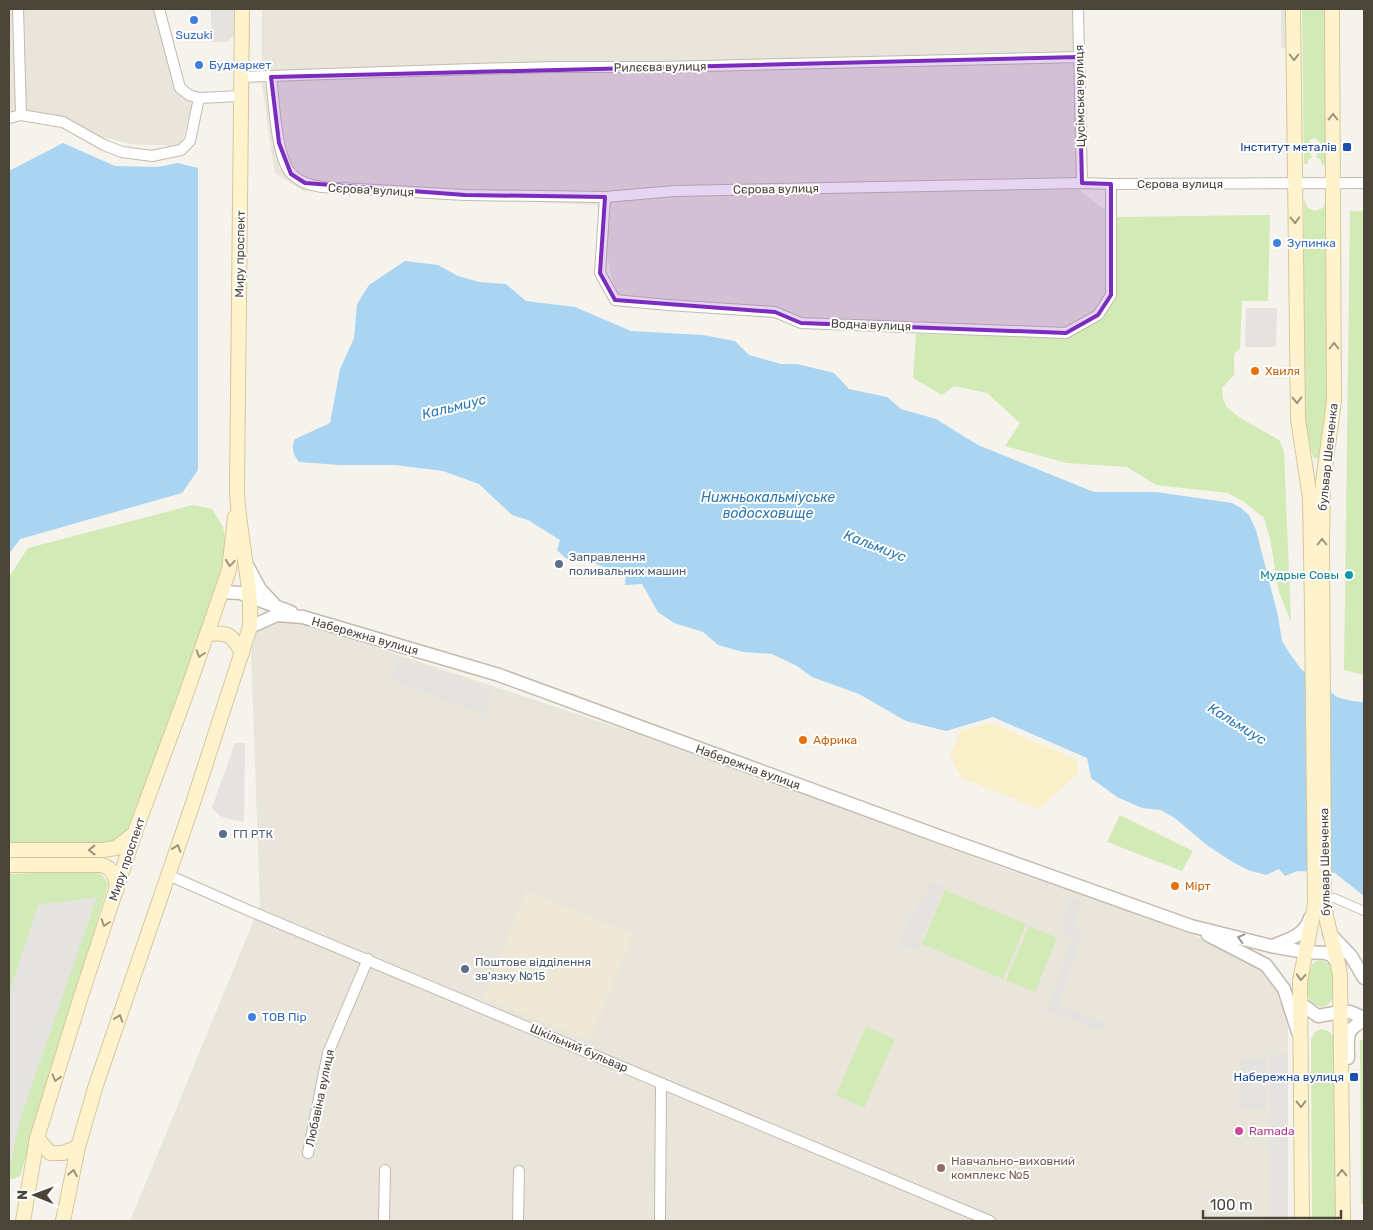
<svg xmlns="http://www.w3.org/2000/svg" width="1373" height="1230" font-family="Rubik,sans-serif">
	<rect width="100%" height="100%" fill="#f6f3ec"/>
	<g fill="#eae5da">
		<polygon points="9,9 159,9 180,88 189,95 192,105 181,146 131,144 14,115 9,117"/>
		<polygon points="262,9 1073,9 1078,189 1105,210 1107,294 1096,313 1065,330 802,320 616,299 597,205 303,191 275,173 271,150 262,83"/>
		<polygon points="285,617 637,734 1023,875 1140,915 1194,935 1248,960 1264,970 1273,981 1288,1023 1286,1221 130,1221 260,905 251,650 257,631 269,619"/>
	</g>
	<polygon fill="#efe8d6" points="526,891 633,934 590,1041 483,998"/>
	<g fill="#d2eab5">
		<polygon points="1302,9 1326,9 1326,164 1322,165 1320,159 1316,157 1320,143 1318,140 1314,138 1310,140 1309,147 1312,157 1309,159 1307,164 1304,164"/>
		<polygon points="1304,200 1308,208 1315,211 1323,208 1326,200 1326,421 1320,457 1316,459 1313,457 1304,420"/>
		<polygon points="1350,211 1364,211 1364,675 1344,670"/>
		<polygon points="1270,215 1268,301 1242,301 1240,348 1234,354 1234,375 1222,388 1223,399 1227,407 1240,418 1279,440 1284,451 1291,622 1279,592 1270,539 1264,518 1243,501 1228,493 1156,485 1127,467 1066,463 1005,446 1020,423 987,393 954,386 942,395 913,378 916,334 1068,337 1114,297 1114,217"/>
		<polygon points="193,505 212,509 223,527 227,551 164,738 124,837 116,842 9,842 9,577 28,548"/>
		<polygon points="1120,815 1193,851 1182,871 1107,842"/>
		<path d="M90 871C101 872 104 875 108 885L20 1176 13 1179H9V874Z"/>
		<polygon points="945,890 1026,924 1003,979 922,944"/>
		<polygon points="1029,926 1057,938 1035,992 1006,980"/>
		<path d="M1316 961H1324L1333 966C1333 980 1340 1003 1322 1007L1311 1003C1305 994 1306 968 1316 961Z"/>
		<polygon points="866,1027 895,1039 864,1108 836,1095"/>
		<path d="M1321 1029C1328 1030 1332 1033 1335 1040L1337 1221H1312L1311 1039 1315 1032Z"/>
		<polygon points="1364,1038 1364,1204 1361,1204 1360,1041"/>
	</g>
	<polygon fill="#f9efc9" points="991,723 1077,760 1078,773 1039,809 962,778 950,756 961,730"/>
	<g fill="#e5e3e0">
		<polygon points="211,9 242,9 236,35 226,42 211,42"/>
		<rect x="1281" y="9" width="6" height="39"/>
		<polygon points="1246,308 1277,308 1276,347 1245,347"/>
		<polygon points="399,659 492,690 484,713 391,680"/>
		<polygon points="235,743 245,743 244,821 238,821 225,818 219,815 212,808"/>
		<polygon points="932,882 944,887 917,950 898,943"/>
		<polygon points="97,897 21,1117 11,1162 9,1162 9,994 38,905"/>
		<polygon points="1072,899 1082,902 1073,926 1082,935 1058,1005 1112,1026 1095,1028 1048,1010 1072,939 1061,928"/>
		<rect x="1270" y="1054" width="18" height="167"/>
		<polygon points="1240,1061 1266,1061 1265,1109 1240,1109"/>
	</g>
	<g fill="#a9d4f2">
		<polygon points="63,143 115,166 157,167 178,163 198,168 198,470 182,493 20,539 9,554 9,171"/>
		<path d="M405 261 438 265 458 276 479 282 506 284 526 301 575 307 631 331 703 335 735 341 749 355 781 364H797L834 373 849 389 887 397 901 409 936 419 978 445 1094 492H1156L1232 503 1241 508 1249 515 1256 530 1278 616 1282 641 1290 654 1301 669 1337 697 1352 701 1364 702V896L1335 873 1297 871 1285 876 1279 869 1266 875 1248 870 1231 861 1208 846 1176 819 1161 810 1142 808 1117 797 1091 778 1087 758 993 717 946 731 906 721 859 694 812 677 797 666 772 654 743 652 718 645 703 632 674 623 658 612 642 584 625 585 626 569 604 567 579 557 569 561 557 550 560 540 528 520 512 515 479 484 443 471 395 465H340L299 462C293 455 291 447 295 439L330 423 340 369 354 338 357 304 369 285Z"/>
	</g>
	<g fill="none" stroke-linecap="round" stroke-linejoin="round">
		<g stroke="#c2bbae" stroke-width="10">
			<polyline id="pedestrian" points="1334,898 1364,911"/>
		</g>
		<g stroke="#c2bbae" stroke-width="12">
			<g id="minor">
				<polyline points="18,9 21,115"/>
				<polyline points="159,9 180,88 189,95 199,98 241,96"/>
				<polyline points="1078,9 1082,183"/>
				<polyline points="241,77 475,69 555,67 660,67 1079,57"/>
				<path d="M271 77C274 99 276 162 293 175 301 183 311 185 322 187L465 195 605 197 675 191 1082 183 1111 184 1364 183"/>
				<polyline points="9,118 21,115 63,122 104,145 122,152 152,156 181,150 190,141 199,98"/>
				<polyline points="605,197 600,273 615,300 668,305 775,312 801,323 1066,333 1098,315 1111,295 1111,184"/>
				<polyline points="168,875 250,911 990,1221"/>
				<polyline points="308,1153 328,1053 368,959"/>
				<polyline points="384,1221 385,1170"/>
				<polyline points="518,1221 519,1171"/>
				<polyline points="660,1221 661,1083"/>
			</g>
		</g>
		<g stroke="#c2bbae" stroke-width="15">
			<g id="tertiary">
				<polyline points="248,567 260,589 274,604"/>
				<polyline points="221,592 240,593 291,612"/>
				<polyline points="250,627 277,615 303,617 499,675 941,837 1191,926 1271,946 1305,952 1325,953 1331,955 1339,964"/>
				<polyline points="1329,933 1351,956 1364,978"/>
				<polyline points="1208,935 1266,965 1284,989 1298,1032"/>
				<path d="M1272 946C1287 940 1305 936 1310 918"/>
				<polyline points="1300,1003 1318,1016 1340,1012 1350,1012 1364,1018"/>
				<path d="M1348 1058C1348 1039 1344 1029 1364 1021"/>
			</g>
		</g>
		<g stroke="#d6c79b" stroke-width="16">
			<g id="secondary">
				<polyline points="1293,9 1298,419 1310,498 1312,609 1315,904 1300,981 1302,1221"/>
				<path d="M1332 9 1334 401 1323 482 1322 544 1324 904C1327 929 1337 952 1340 976L1343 1221"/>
				<path d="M207 634C228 632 232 634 242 653"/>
				<polyline points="9,850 103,850 116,848 135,833"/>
				<path d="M9 865H102C114 869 116 877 117 889"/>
				<polyline points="37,1138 50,1153 63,1153 78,1147"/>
				<polyline points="23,1221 37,1138 81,996 135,832 184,700 229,570 235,517"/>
				<path d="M63 1221 78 1147 96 1085 192 806 250 627C252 581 239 537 237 492L242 9"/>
			</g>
		</g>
		<use href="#pedestrian" stroke="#fff" stroke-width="8"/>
		<use href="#minor" stroke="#fff" stroke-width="10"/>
		<use href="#tertiary" stroke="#fff" stroke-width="12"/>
		<use href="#secondary" stroke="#fff3cd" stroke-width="14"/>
	</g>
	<defs><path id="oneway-chevron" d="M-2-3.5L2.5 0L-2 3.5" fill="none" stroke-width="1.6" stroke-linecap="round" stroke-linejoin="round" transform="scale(1.25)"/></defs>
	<g stroke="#9c937c">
		<use href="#oneway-chevron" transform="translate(1294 57) rotate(90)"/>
		<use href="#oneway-chevron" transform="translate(1333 117) rotate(-90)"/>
		<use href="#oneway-chevron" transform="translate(1295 220) rotate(89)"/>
		<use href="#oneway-chevron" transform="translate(1334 346) rotate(-90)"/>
		<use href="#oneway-chevron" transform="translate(1297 400) rotate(89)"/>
		<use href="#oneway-chevron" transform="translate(1322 542) rotate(-90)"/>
		<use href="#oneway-chevron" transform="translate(230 563) rotate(98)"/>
		<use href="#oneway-chevron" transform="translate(200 654) rotate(108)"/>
		<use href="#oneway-chevron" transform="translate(177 848) rotate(-71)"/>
		<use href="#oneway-chevron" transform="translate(92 850) rotate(180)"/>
		<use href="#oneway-chevron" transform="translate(105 923) rotate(108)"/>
		<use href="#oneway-chevron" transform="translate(1301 977) rotate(94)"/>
		<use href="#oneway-chevron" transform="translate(119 1018) rotate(-71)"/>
		<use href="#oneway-chevron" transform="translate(56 1078) rotate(107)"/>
		<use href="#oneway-chevron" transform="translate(1301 1104) rotate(89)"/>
		<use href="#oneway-chevron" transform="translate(73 1173) rotate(-79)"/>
		<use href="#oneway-chevron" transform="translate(1342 1173) rotate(-91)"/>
	</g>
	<use stroke="#9c9892" href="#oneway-chevron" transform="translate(1241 938) rotate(-166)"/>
	<path fill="#7b2cbf" fill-opacity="0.2" stroke="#7b2cbf" stroke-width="4" stroke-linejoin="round" d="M1079 57 1082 183 1111 184V295L1098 315 1066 333 801 323 775 312 615 300 600 273 605 197 465 195 305 183 291 174 279 143 271 77Z"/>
	<g fill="#3f7fe0" stroke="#fff" stroke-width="2">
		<circle cx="194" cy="20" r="5"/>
		<circle cx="199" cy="65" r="5"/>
		<circle cx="1277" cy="243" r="5"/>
		<circle cx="252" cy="1017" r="5"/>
	</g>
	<g fill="#1a4fb4" stroke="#fff" stroke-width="2">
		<rect x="1342" y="142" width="10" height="10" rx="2.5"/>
		<rect x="1349" y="1072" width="10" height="10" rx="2.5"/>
	</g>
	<g fill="#e8710a" stroke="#fff" stroke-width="2">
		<circle cx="1255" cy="371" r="5"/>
		<circle cx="803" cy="740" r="5"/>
		<circle cx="1175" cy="886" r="5"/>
	</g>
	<g fill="#5c6f8a" stroke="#fff" stroke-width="2">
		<circle cx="559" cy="564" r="5"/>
		<circle cx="223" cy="834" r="5"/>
		<circle cx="465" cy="969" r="5"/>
	</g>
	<circle fill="#0f9aa8" stroke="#fff" stroke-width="2" cx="1349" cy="575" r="5"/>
	<circle fill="#d1479c" stroke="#fff" stroke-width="2" cx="1239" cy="1131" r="5"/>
	<circle fill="#8d6e63" stroke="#fff" stroke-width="2" cx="941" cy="1168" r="5"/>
	<g text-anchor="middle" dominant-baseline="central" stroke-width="4" stroke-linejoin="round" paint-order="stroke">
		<g font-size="12" fill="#366cbe" stroke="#fff" text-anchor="start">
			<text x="194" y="35" text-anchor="middle">Suzuki</text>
			<text x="209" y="65">Будмаркет</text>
			<text x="1287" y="243">Зупинка</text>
			<text x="262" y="1017">ТОВ Пір</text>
		</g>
		<g font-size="12" fill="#4b4439" stroke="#fff">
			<text transform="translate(660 67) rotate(-1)">Рилєєва вулиця</text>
			<text transform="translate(1080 96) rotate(-91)">Цусімська вулиця</text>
			<text x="1180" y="184">Сєрова вулиця</text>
			<text transform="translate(776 189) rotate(-1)">Сєрова вулиця</text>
			<text transform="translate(371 190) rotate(3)">Сєрова вулиця</text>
			<text transform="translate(240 254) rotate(-89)">Миру проспект</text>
			<text transform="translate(871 325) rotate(2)">Водна вулиця</text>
			<text transform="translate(1328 457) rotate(-84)">бульвар Шевченка</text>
			<text transform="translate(365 636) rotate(16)">Набережна вулиця</text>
			<text transform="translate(748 767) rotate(20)">Набережна вулиця</text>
			<text transform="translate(127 859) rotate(-71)">Миру проспект</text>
			<text transform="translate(1325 862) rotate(-91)">бульвар Шевченка</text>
			<text transform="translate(579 1048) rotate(23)">Шкільний бульвар</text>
			<text transform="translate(320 1098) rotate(-78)">Любавіна вулиця</text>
		</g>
		<g font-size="12" fill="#164399" stroke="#fff" text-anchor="end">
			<text x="1337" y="147">Інститут металів</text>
			<text x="1344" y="1077">Набережна вулиця</text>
		</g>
		<g font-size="12" fill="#c56008" stroke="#fff" text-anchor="start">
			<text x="1265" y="371">Хвиля</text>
			<text x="813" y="740">Африка</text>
			<text x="1185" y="886">Мірт</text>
		</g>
		<g font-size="12" fill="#4e5e75" stroke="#fff" text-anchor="start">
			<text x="569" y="557">Заправлення<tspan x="569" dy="14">поливальних машин</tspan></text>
			<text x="233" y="834">ГП РТК</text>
			<text x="475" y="962">Поштове відділення<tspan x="475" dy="14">зв'язку №15</tspan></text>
		</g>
		<g font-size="12" fill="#0d838f" stroke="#fff" text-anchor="end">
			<text x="1339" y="575">Мудрые Совы</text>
		</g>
		<g font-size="12" fill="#b23c85" stroke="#fff" text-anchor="start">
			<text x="1249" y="1131">Ramada</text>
		</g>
		<g font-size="12" fill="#785e54" stroke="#fff" text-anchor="start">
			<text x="951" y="1161">Навчально-виховний<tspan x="951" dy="14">комплекс №5</tspan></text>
		</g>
		<g font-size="14" font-style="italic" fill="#2e7ab2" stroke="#fff">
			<text transform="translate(454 407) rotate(-14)">Кальмиус</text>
			<text x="768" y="497">Нижньокальміуське<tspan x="768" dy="16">водосховище</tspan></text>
			<text transform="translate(875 546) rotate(21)">Кальмиус</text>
			<text transform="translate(1237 724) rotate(32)">Кальмиус</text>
		</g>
	</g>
	<rect width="1373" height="1230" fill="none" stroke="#4b4439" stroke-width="20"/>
	<g transform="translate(35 1195) rotate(271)" stroke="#ffffff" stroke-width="4" paint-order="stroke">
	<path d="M0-4L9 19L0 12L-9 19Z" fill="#4b4439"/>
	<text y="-8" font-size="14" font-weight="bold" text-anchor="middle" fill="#4b4439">N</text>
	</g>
	<path d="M1203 1210v8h138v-8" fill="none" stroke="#4b4439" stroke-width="2.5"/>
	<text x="1210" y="1210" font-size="15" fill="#4b4439" stroke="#ffffff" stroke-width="4" paint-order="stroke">100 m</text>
</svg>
